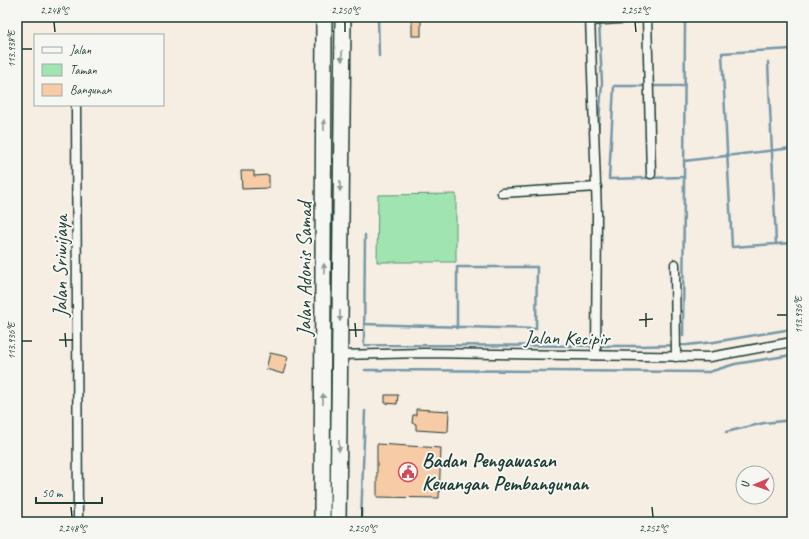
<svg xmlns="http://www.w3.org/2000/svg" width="809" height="539" font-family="Caveat,sans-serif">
	<rect width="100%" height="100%" fill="#f6ede3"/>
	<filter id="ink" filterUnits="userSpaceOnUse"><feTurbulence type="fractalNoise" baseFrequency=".025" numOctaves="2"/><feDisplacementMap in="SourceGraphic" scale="8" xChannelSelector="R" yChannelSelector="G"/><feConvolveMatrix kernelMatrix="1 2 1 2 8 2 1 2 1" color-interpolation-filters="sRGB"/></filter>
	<g filter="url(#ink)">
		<polygon fill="#a0e5b1" stroke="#609172" points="456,194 456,262 377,262 378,195"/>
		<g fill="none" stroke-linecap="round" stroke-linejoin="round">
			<g stroke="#7497a8" stroke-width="2.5">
				<polyline points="378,17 379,56"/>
				<polyline points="792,49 722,53 732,247 792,243"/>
				<polyline points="768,62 776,244"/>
				<polyline points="598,134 602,83 599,21"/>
				<polyline points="684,161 792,148"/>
				<polyline points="684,177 609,179 614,86 684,86"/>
				<polyline points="365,235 364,345 638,346 687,345 714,342 792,329"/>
				<polyline points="364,324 536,329 537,267 457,267 457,328"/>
				<polyline points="683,336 685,19 736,17"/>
				<polyline points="365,370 709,372 735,364 792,355"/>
				<polyline points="726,432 764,423 792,420"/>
				<polyline points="361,522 365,411"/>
			</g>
		</g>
		<g fill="#f7cba6" stroke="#1f3d34">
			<rect x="412" y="17" width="9" height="19"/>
			<polygon points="241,171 254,171 254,176 269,175 269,188 242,189"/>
			<polygon points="270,353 288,357 283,374 266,369"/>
			<polygon points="385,395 398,395 397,404 385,403"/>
			<polygon points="416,409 449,411 448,432 416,430 416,424 412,423 413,415 416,415"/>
			<polygon points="377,444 441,448 439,498 377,497"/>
		</g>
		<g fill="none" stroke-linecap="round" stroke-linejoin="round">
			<g stroke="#1f3d34" stroke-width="11">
				<g id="street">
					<polyline points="590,17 597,214 596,355"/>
					<polyline points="647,17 651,174"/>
					<polyline points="590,21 647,17"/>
					<polyline points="76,105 78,522"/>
					<polyline points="502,193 597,187"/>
					<polyline points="675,264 676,357"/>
					<polyline points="339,355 424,353 710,357 792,342"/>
				</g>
			</g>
			<g stroke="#1f3d34" stroke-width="18">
				<g id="highway">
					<polyline points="322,522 324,17"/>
					<polyline points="338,522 343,17"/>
				</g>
			</g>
			<use href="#street" stroke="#f6f6f2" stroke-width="8"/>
			<use href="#highway" stroke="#f6f6f2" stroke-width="15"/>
		</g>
		<defs><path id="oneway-solid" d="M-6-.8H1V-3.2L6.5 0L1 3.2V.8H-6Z"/></defs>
		<g fill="#8a9a93">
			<use href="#oneway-solid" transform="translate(342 56) rotate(91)"/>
			<use href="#oneway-solid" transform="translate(324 125) rotate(-90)"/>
			<use href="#oneway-solid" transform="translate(340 186) rotate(90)"/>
			<use href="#oneway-solid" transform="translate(324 269) rotate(-90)"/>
			<use href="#oneway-solid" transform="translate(340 316) rotate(90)"/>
			<use href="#oneway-solid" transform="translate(323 399) rotate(-90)"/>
			<use href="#oneway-solid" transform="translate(339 446) rotate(90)"/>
		</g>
	</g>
	<path fill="none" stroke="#1f3d34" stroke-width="1.5" d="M54 22 55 32M345 22V32M635 22 636 32M22 49H32M646 313V327M777 315H787M639 320 653 319M355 323 356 337M349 330H363M65 333 66 347M59 340H73M22 341H32M71 507 72 517M362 507V517M652 507 653 517"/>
	<defs>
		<g id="civic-ring" transform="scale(1)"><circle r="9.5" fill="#f6f6f2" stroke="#d1495b" stroke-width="1.5"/><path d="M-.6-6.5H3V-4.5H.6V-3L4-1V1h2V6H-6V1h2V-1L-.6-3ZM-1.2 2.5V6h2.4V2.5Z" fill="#d1495b"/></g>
	</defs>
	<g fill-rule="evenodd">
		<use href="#civic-ring" x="408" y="472"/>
	</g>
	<g text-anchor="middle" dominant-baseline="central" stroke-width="4" stroke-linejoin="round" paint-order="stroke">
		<g font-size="20" fill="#1f3d34" stroke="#f6f6f2">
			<text transform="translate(60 266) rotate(-90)">Jalan Sriwijaya</text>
			<text transform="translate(304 269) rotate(-90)">Jalan Adonis Samad</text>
			<text transform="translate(567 338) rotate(1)">Jalan Kecipir</text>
		</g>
		<g font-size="20" font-weight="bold" fill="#1f3d34" stroke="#f6f6f2" text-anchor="start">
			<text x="422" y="460">Badan Pengawasan<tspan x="422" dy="23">Keuangan Pembangunan</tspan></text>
		</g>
	</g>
	<rect width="809" height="539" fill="none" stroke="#f6f6f2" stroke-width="44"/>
	<rect x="34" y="34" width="130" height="72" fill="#f6f6f2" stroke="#a0aca6"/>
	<rect x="42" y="47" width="20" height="6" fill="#f6f6f2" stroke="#a0aca6"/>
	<text x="70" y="54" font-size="12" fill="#1f3d34">Jalan</text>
	<rect x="42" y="64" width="20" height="12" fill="#a0e5b1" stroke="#a0aca6"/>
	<text x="70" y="74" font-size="12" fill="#1f3d34">Taman</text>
	<rect x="42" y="84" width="20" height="12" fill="#f7cba6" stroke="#a0aca6"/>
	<text x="70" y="94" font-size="12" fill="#1f3d34">Bangunan</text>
	<g transform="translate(755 485) rotate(268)"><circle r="19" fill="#f6f6f2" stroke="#a0aca6"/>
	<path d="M0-3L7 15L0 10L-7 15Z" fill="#d1495b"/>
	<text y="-6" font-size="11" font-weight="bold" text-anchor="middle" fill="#1f3d34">U</text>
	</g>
	<path d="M36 497v6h66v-6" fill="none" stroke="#1f3d34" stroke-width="2"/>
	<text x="42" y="497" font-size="12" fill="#1f3d34" stroke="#f6f6f2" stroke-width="3" paint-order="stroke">50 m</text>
	<rect x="22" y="22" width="765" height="495" fill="none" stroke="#1f3d34" stroke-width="1.5"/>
	<g font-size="10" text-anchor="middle" fill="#1f3d34">
		<text x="54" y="14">2.248°S</text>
		<text x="345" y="14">2.250°S</text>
		<text x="635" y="14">2.252°S</text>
		<text transform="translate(11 49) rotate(-90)" y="4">113.938°E</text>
		<text transform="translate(798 315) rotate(-90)" y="4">113.936°E</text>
		<text transform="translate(11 341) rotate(-90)" y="4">113.936°E</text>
		<text x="72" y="532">2.248°S</text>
		<text x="362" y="532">2.250°S</text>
		<text x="653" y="532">2.252°S</text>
	</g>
</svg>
